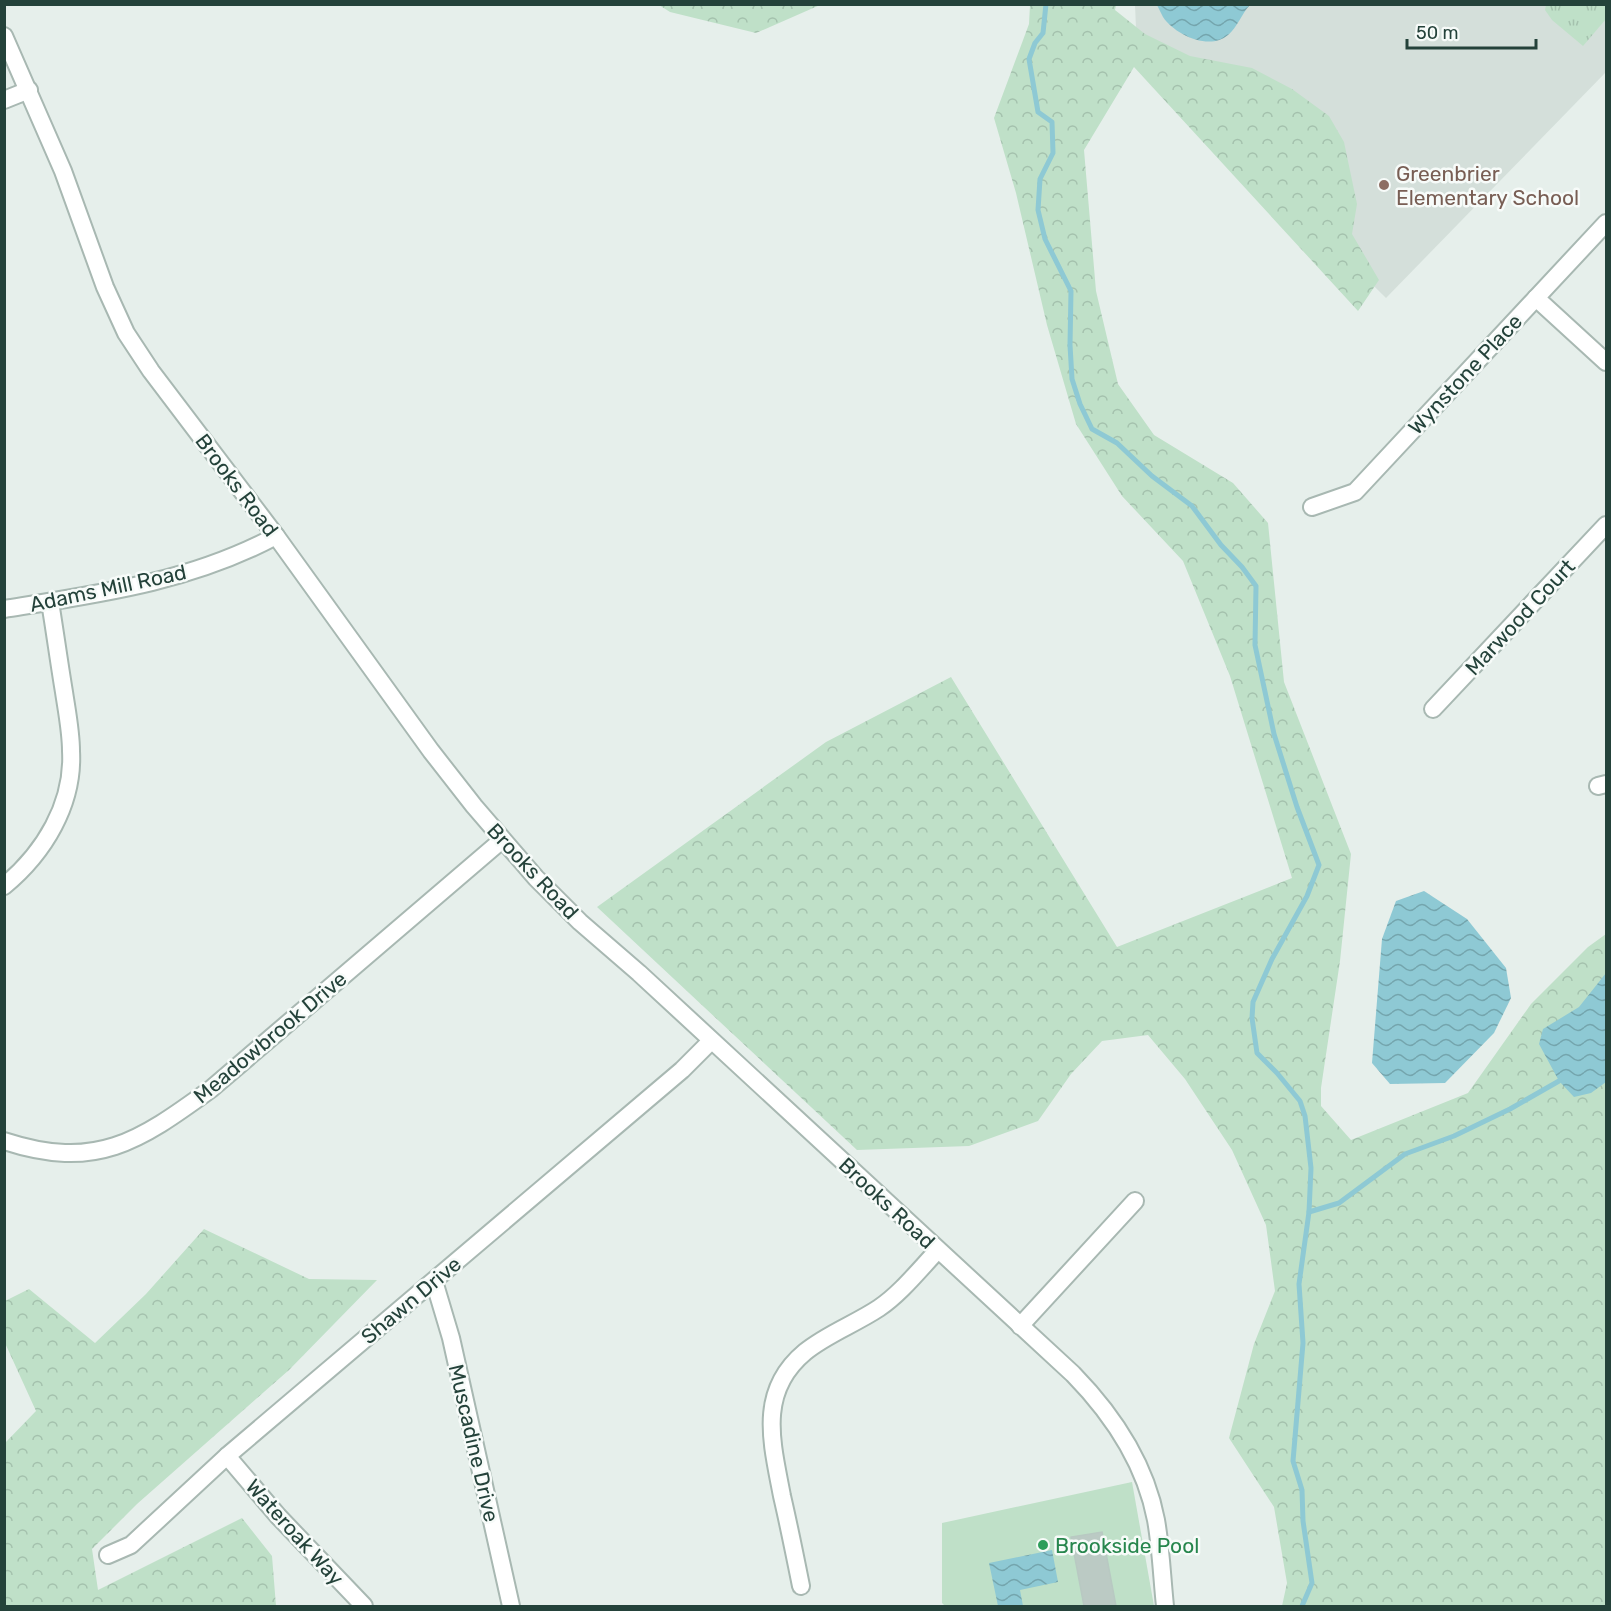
<svg xmlns="http://www.w3.org/2000/svg" width="1611" height="1611" font-family="Rubik,sans-serif">
	<defs>
		<pattern id="forest-crowns" width="20" height="18" patternUnits="userSpaceOnUse" patternTransform="scale(1.5)"><rect width="20" height="18" fill="#bfe0c8"/><path d="M2 6a3 3 0 1 1 6 0M12 15a3 3 0 1 1 6 0" fill="none" stroke="#a4c1ad"/></pattern>
		<pattern id="park-tufts" width="24" height="20" patternUnits="userSpaceOnUse" patternTransform="scale(1.5)"><rect width="24" height="20" fill="#bfe0c8"/><path d="M3 7l-1-3M5 7V3M7 7l1-3M15 17l-1-3M17 17v-4M19 17l1-3" fill="none" stroke="#a4c1ad"/></pattern>
		<pattern id="water-waves" width="16" height="10" patternUnits="userSpaceOnUse" patternTransform="scale(1.5)"><rect width="16" height="10" fill="#8ec9d4"/><path d="M0 5q4-4 8 0t8 0" fill="none" stroke="#74a5ad"/></pattern>
	</defs>
	<rect width="100%" height="100%" fill="#e6efeb"/>
	<polygon fill="#d4dfda" points="1135,5 1606,5 1606,72 1386,298 1137,51"/>
	<polygon fill="#bfe0c8" points="1132,1482 1154,1606 945,1606 942,1603 942,1523"/>
	<g fill="url(#forest-crowns)">
		<polygon points="659,5 820,5 756,33 670,12"/>
		<polygon points="1030,5 1116,5 1115,10 1145,34 1190,56 1252,68 1292,89 1329,116 1344,142 1357,204 1352,234 1379,280 1358,311 1134,67 1084,150 1096,291 1118,384 1154,435 1233,483 1268,523 1284,682 1351,854 1340,961 1321,1088 1321,1106 1351,1140 1468,1093 1531,1004 1588,947 1606,934 1606,1606 1282,1606 1287,1583 1274,1507 1229,1438 1254,1344 1275,1291 1266,1225 1232,1150 1185,1079 1148,1035 1102,1041 1071,1074 1038,1121 969,1146 857,1150 597,907 826,742 951,677 1117,947 1292,878 1230,676 1183,561 1122,496 1076,424 1047,325 1016,193 994,118 1029,24"/>
		<polygon points="204,1229 309,1279 377,1280 289,1370 137,1504 92,1549 98,1590 242,1518 272,1556 276,1606 5,1606 5,1443 36,1411 5,1343 5,1301 29,1289 95,1343 146,1294"/>
	</g>
	<polygon fill="url(#park-tufts)" points="1546,5 1606,5 1606,19 1583,46 1552,20 1545,10"/>
	<g fill="url(#water-waves)">
		<path d="M1157 5H1250C1242 13 1237 28 1228 35 1210 51 1175 35 1163 17 1161 13 1159 9 1157 5Z"/>
		<polygon points="1424,891 1467,919 1506,968 1511,998 1494,1033 1445,1083 1390,1084 1372,1063 1382,939 1396,901"/>
		<polygon points="1606,973 1606,1082 1591,1093 1574,1097 1559,1081 1539,1044 1543,1029 1579,1007"/>
		<polygon points="1052,1550 1058,1582 1020,1590 1023,1606 998,1606 989,1563"/>
	</g>
	<g fill="none" stroke-linecap="round" stroke-linejoin="round">
		<g stroke="#8ec9d4" stroke-width="5">
			<polyline points="1046,4 1043,33 1035,43 1029,59 1038,112 1052,122 1053,153 1040,179 1038,210 1045,239 1071,291 1070,345 1072,379 1080,404 1092,429 1117,443 1152,476 1192,506 1221,545 1242,567 1256,586 1255,645 1274,734 1297,807 1319,865 1307,896 1272,959 1253,1002 1252,1018 1257,1053 1277,1073 1300,1101 1305,1116 1311,1168 1309,1212 1299,1284 1303,1343 1293,1461 1302,1490 1303,1521 1312,1583 1302,1606"/>
			<polyline points="1309,1212 1339,1203 1405,1154 1454,1136 1510,1109 1559,1081"/>
		</g>
	</g>
	<polygon fill="#bbcac4" stroke="#b8c9c2" stroke-width="1.5" points="1102,1532 1116,1606 1084,1606 1071,1537"/>
	<g fill="none" stroke-linecap="round" stroke-linejoin="round">
		<g stroke="#a8b8b2" stroke-width="20">
			<g id="street">
				<path d="M4 36 63 171 105 287 126 333 151 371 276 536 431 751 474 806 536 878 580 922 639 973 1073 1374C1113 1415 1145 1462 1156 1520 1161 1548 1162 1578 1165 1606"/>
				<polyline points="4,100 29,90"/>
				<polyline points="1536,298 1606,362"/>
				<polyline points="1312,507 1355,492 1606,223"/>
				<path d="M4 609C99 594 190 582 276 536"/>
				<polyline points="1433,709 1606,525"/>
				<polyline points="1598,786 1606,784"/>
				<path d="M4 886C44 853 74 804 71 751 71 732 67 712 64 692 59 662 55 632 50 602"/>
				<path d="M4 1141C96 1171 138 1142 211 1089L502 840"/>
				<polyline points="434,1281 451,1338 511,1606"/>
				<polyline points="1020,1326 1135,1201"/>
				<polyline points="227,1456 278,1516 364,1606"/>
				<polyline points="108,1555 131,1545 227,1456 682,1070 711,1041"/>
				<path d="M801 1586C795 1556 789 1526 782 1496 772 1443 757 1392 805 1352 827 1334 855 1324 879 1308 901 1293 919 1270 938 1250"/>
			</g>
		</g>
		<use href="#street" stroke="#fff" stroke-width="16"/>
	</g>
	<circle fill="#8d6e63" stroke="#f7fbf9" stroke-width="2" cx="1384" cy="185" r="6"/>
	<circle fill="#2e9e5b" stroke="#f7fbf9" stroke-width="2" cx="1043" cy="1545" r="6"/>
	<g text-anchor="middle" dominant-baseline="central" stroke-width="5" stroke-linejoin="round" paint-order="stroke">
		<g font-size="21" fill="#785e54" stroke="#f7fbf9" text-anchor="start">
			<text x="1396" y="173">Greenbrier<tspan x="1396" dy="24">Elementary School</tspan></text>
		</g>
		<g font-size="21" fill="#24423a" stroke="#f7fbf9">
			<text transform="translate(1465 374) rotate(-47)">Wynstone Place</text>
			<text transform="translate(237 485) rotate(53)">Brooks Road</text>
			<text transform="translate(108 588) rotate(-12)">Adams Mill Road</text>
			<text transform="translate(1520 617) rotate(-47)">Marwood Court</text>
			<text transform="translate(533 871) rotate(47)">Brooks Road</text>
			<text transform="translate(270 1037) rotate(-40)">Meadowbrook Drive</text>
			<text transform="translate(887 1203) rotate(43)">Brooks Road</text>
			<text transform="translate(411 1300) rotate(-40)">Shawn Drive</text>
			<text transform="translate(474 1443) rotate(77)">Muscadine Drive</text>
			<text transform="translate(295 1532) rotate(48)">Wateroak Way</text>
		</g>
		<g font-size="21" fill="#27864d" stroke="#f7fbf9" text-anchor="start">
			<text x="1055" y="1545">Brookside Pool</text>
		</g>
	</g>
	<rect width="1611" height="1611" fill="none" stroke="#24423a" stroke-width="12"/>
	<path d="M1407 39v9h129v-9" fill="none" stroke="#24423a" stroke-width="3"/>
	<text x="1416" y="39" font-size="18" fill="#24423a" stroke="#f7fbf9" stroke-width="4.5" paint-order="stroke">50 m</text>
</svg>
